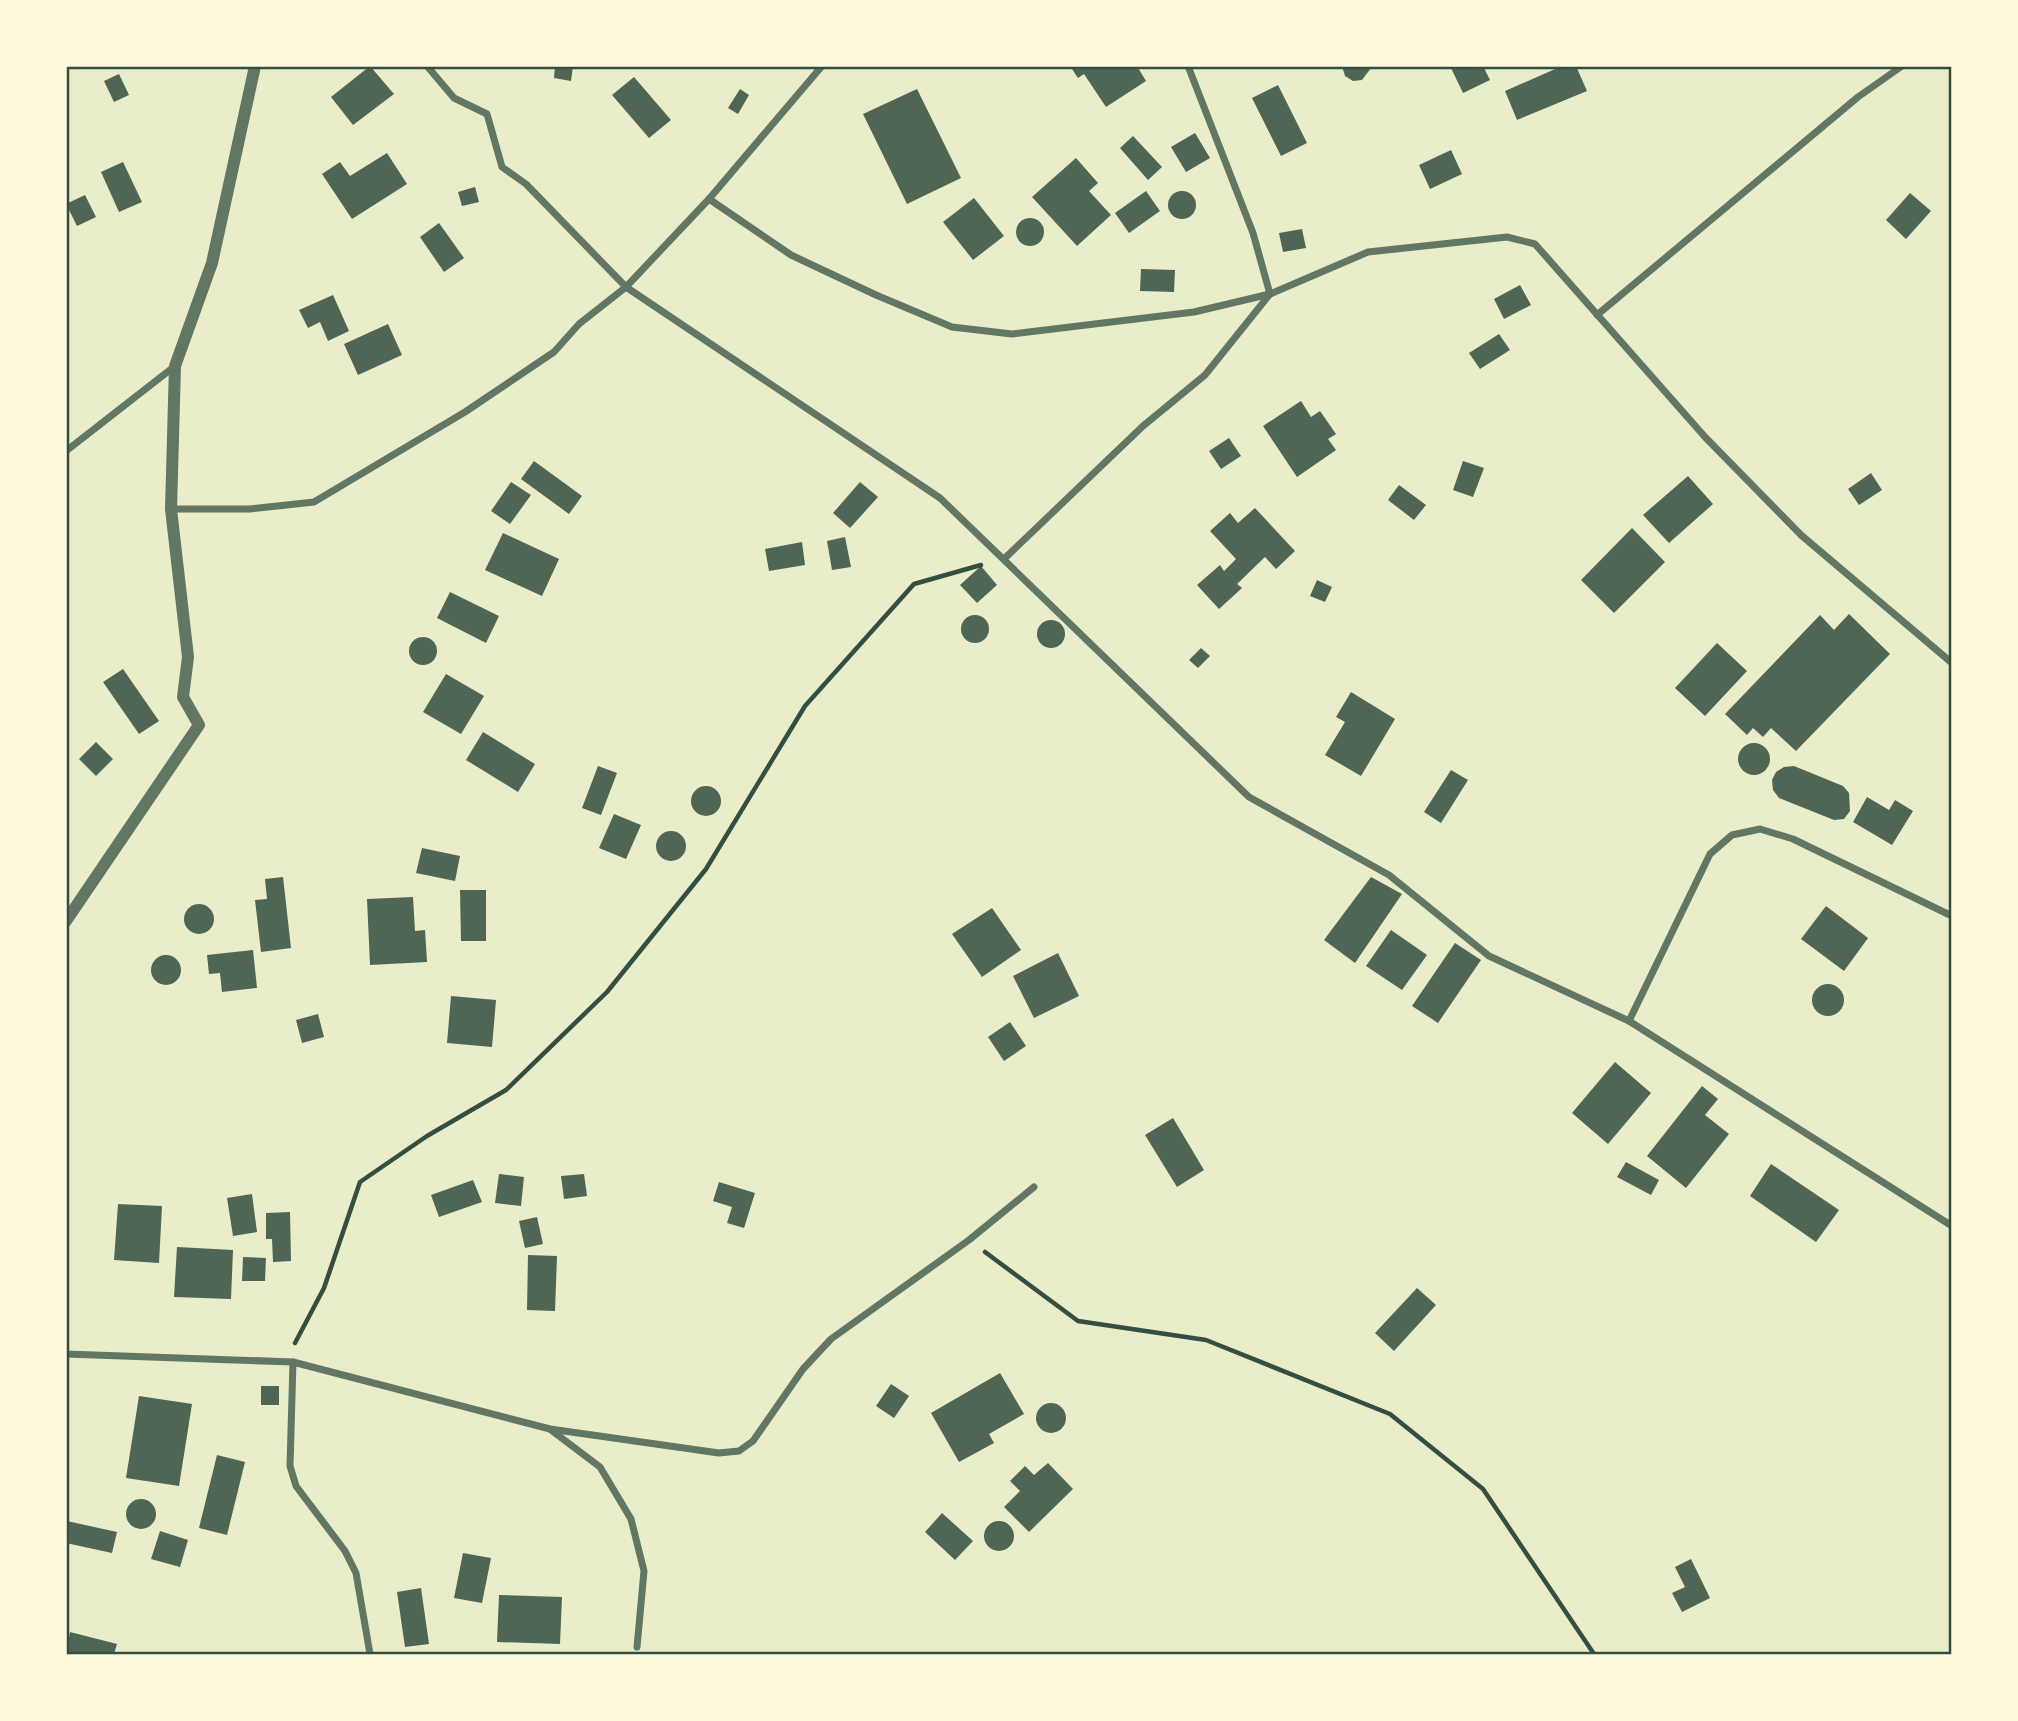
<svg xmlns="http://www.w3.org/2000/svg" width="2018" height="1721" font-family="Mulish,sans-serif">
	<rect width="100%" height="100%" fill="#e9edc9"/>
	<g fill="#4f6655">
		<polygon points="370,66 394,94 353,125 331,97"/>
		<polygon points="555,66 573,66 571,81 554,78"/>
		<polygon points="1070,66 1137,66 1146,81 1106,107 1084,74 1078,78"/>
		<polygon points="1342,66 1371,66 1371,68 1362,80 1353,81 1345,76"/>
		<polygon points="1450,66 1483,66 1490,80 1463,93"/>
		<polygon points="1562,66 1576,66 1587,91 1517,120 1505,91"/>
		<polygon points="119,74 129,95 114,102 104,81"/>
		<polygon points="634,77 671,120 649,138 612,95"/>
		<polygon points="1278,85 1307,143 1281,156 1252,98"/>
		<polygon points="740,89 749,95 738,114 728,108"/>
		<polygon points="917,89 961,178 907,204 863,114"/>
		<polygon points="1195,133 1210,158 1186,172 1171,147"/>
		<polygon points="1133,136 1162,167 1148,180 1120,148"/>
		<polygon points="1451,150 1462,174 1430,189 1419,165"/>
		<polygon points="387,153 407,184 352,219 322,174 340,162 350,176"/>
		<polygon points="1076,158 1098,183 1089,191 1111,215 1077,246 1032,197"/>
		<polygon points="123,162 142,202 119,212 101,172"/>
		<polygon points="475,187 479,202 462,206 458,192"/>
		<circle cx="1182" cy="205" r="14"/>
		<polygon points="1146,191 1160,211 1129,233 1115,213"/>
		<polygon points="1910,193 1931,211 1906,239 1886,220"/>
		<polygon points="85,195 96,217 77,226 66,204"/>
		<polygon points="974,198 1004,236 973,260 943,222"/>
		<circle cx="1030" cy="232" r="14"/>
		<polygon points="439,223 464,258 444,272 420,237"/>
		<polygon points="1302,229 1306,248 1283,252 1279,233"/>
		<polygon points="1141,269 1175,270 1174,292 1140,291"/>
		<polygon points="1520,285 1531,305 1504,319 1494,299"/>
		<polygon points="333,295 349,331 328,341 320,322 308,328 299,310"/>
		<polygon points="388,324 402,355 358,375 344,344"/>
		<polygon points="1499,334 1510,350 1480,369 1469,353"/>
		<polygon points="1301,401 1311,417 1320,411 1336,434 1328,439 1336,450 1297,477 1263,426"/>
		<polygon points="1229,438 1241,456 1221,469 1209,451"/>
		<polygon points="534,461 582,496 569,514 521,479"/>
		<polygon points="1463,461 1484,468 1473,497 1453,490"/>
		<polygon points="1871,473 1882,490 1859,505 1848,489"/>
		<polygon points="1688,476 1713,504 1669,543 1643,515"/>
		<polygon points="511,482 531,495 510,524 491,511"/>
		<polygon points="860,482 878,497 850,528 833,513"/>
		<polygon points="1399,485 1426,505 1414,520 1388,500"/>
		<polygon points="1255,508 1295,551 1276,569 1265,557 1237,584 1242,588 1219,609 1197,585 1220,565 1224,571 1236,559 1210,531 1230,513 1238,523"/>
		<polygon points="1632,528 1665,562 1614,613 1581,580"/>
		<polygon points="503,533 559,559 542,596 485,570"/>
		<polygon points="845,537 851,567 832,570 827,541"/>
		<polygon points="802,542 805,565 769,571 765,549"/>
		<polygon points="981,566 997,585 977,603 960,585"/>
		<polygon points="1317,580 1332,587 1325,602 1310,596"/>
		<polygon points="450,592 499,616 486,643 437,618"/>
		<polygon points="1849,614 1890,654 1796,751 1771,728 1763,737 1753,728 1747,735 1725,714 1820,615 1834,630"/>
		<circle cx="975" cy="629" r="14"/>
		<circle cx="1051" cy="634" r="14"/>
		<circle cx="423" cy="651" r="14"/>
		<polygon points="1717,643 1747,671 1705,716 1675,688"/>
		<polygon points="1201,648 1210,656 1198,668 1189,660"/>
		<polygon points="123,669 159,721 139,734 103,682"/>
		<polygon points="446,674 484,696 461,734 423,712"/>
		<polygon points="1351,692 1395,719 1361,776 1325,755 1345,722 1336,717"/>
		<polygon points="483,732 535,764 518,792 466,760"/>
		<polygon points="96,742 113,759 96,776 79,759"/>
		<circle cx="1754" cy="759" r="16"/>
		<polygon points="598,766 617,773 601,815 582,808"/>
		<polygon points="1794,766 1843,786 1849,793 1850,811 1844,819 1834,820 1779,798 1773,790 1772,780 1776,772 1784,767"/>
		<polygon points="1451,770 1468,780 1441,823 1424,812"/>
		<circle cx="706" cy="801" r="15"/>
		<polygon points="1867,797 1889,810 1895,800 1913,811 1892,845 1853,822"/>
		<polygon points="614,814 641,825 626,859 599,848"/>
		<circle cx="671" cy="846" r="15"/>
		<polygon points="422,848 460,856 455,881 416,873"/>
		<polygon points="283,877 291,948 261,952 255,900 267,899 265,879"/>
		<polygon points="1371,877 1402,894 1355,963 1324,940"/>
		<polygon points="460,890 486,890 486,941 461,941"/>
		<polygon points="413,897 415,931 425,930 427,962 370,965 367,899"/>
		<circle cx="199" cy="919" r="15"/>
		<polygon points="1826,906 1868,938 1844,971 1801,939"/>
		<polygon points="992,908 1021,950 982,977 952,934"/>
		<polygon points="1391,930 1427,955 1402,990 1366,966"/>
		<polygon points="1455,943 1481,960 1438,1023 1412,1006"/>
		<polygon points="253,950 257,988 222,992 220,973 209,974 207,955"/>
		<polygon points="1058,953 1079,996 1034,1018 1013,976"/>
		<circle cx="166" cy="970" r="15"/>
		<circle cx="1828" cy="1000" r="16"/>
		<polygon points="451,996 496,1000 492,1047 447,1043"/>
		<polygon points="318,1014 324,1037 302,1043 296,1020"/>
		<polygon points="1010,1022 1026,1046 1004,1061 988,1037"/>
		<polygon points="1615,1062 1651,1093 1608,1144 1572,1113"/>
		<polygon points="1702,1086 1718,1099 1705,1115 1729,1134 1686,1188 1647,1156"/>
		<polygon points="1173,1118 1204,1170 1177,1187 1145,1135"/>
		<polygon points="1626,1162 1659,1180 1651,1195 1617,1177"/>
		<polygon points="1771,1164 1839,1210 1816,1242 1750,1196"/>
		<polygon points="499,1174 524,1177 521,1206 495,1203"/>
		<polygon points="584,1174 587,1196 564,1199 561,1176"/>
		<polygon points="473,1180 482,1202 439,1217 431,1195"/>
		<polygon points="719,1182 755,1193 744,1228 727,1223 732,1207 713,1201"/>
		<polygon points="252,1194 257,1232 233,1236 227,1198"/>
		<polygon points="118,1204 162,1206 159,1263 114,1260"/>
		<polygon points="290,1212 291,1261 273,1262 272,1239 266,1239 266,1213"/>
		<polygon points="537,1217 543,1244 525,1248 519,1221"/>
		<polygon points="177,1247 233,1250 231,1299 174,1297"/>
		<polygon points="528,1255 557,1256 555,1311 527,1310"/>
		<polygon points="243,1257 266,1258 265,1281 242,1281"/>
		<polygon points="1417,1288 1436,1305 1394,1351 1375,1333"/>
		<polygon points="1000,1373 1024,1414 989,1434 994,1443 959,1462 931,1413"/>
		<polygon points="891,1384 909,1396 894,1418 876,1406"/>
		<rect x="261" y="1386" width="18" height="19"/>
		<polygon points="139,1396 192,1404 179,1486 126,1478"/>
		<circle cx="1051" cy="1418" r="15"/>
		<polygon points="217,1455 245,1462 227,1535 199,1528"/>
		<polygon points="1048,1463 1073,1489 1029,1532 1004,1507 1020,1491 1010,1481 1025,1466 1034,1475"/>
		<circle cx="141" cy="1514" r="15"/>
		<polygon points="942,1513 973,1541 955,1560 925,1532"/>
		<circle cx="999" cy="1536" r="15"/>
		<polygon points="67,1521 117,1532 112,1553 66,1543"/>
		<polygon points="160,1531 188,1540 180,1567 151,1559"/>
		<polygon points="463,1553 491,1558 482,1603 454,1598"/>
		<polygon points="1691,1559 1710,1598 1682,1612 1672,1593 1685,1587 1675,1567"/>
		<polygon points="421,1588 429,1644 405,1647 397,1592"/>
		<polygon points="499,1595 562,1597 560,1644 497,1642"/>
		<polygon points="70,1632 117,1644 114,1654 66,1654"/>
	</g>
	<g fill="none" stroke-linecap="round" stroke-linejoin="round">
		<g stroke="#344e41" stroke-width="4.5">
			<polyline points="985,1252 1078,1321 1206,1340 1390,1414 1483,1489 1594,1654"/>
			<polyline points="295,1343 324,1288 360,1182 427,1136 506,1090 607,992 706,869 805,706 914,584 981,565"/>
		</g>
		<g stroke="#617663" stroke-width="7">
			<polyline points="427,66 454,98 487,114 502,167 526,184 626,287 940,498 1249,797 1389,875 1489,956 1629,1021 1952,1226"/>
			<polyline points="709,199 791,255 876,295 952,327 1012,334 1194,312 1270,294 1368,252 1507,237 1535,244 1705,437 1801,535 1952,663"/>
			<polyline points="1597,315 1858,97 1902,66"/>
			<polyline points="66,451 175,366"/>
			<polyline points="171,509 250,509 314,502 465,412 554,352 579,324 626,287 709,199 822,66"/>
			<polyline points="1005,558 1143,426 1205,375 1270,294 1253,233 1188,66"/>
			<polyline points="1629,1021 1710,854 1732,835 1760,829 1793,839 1952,916"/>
			<polyline points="66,1354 293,1362 550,1429 719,1453 739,1451 753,1441 803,1369 831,1339 969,1240 1034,1187"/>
			<polyline points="293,1362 290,1466 296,1486 345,1551 356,1573 370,1654"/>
			<polyline points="551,1430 600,1467 631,1519 644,1571 637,1647"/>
		</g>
		<polyline stroke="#617663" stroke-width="12" points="66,921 199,725 183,697 188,657 171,509 175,366 212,263 255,66"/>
	</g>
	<rect width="2018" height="1721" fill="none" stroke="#fefae0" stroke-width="136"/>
	<rect x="68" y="68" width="1882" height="1585" fill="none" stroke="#344e41" stroke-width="2.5"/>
</svg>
